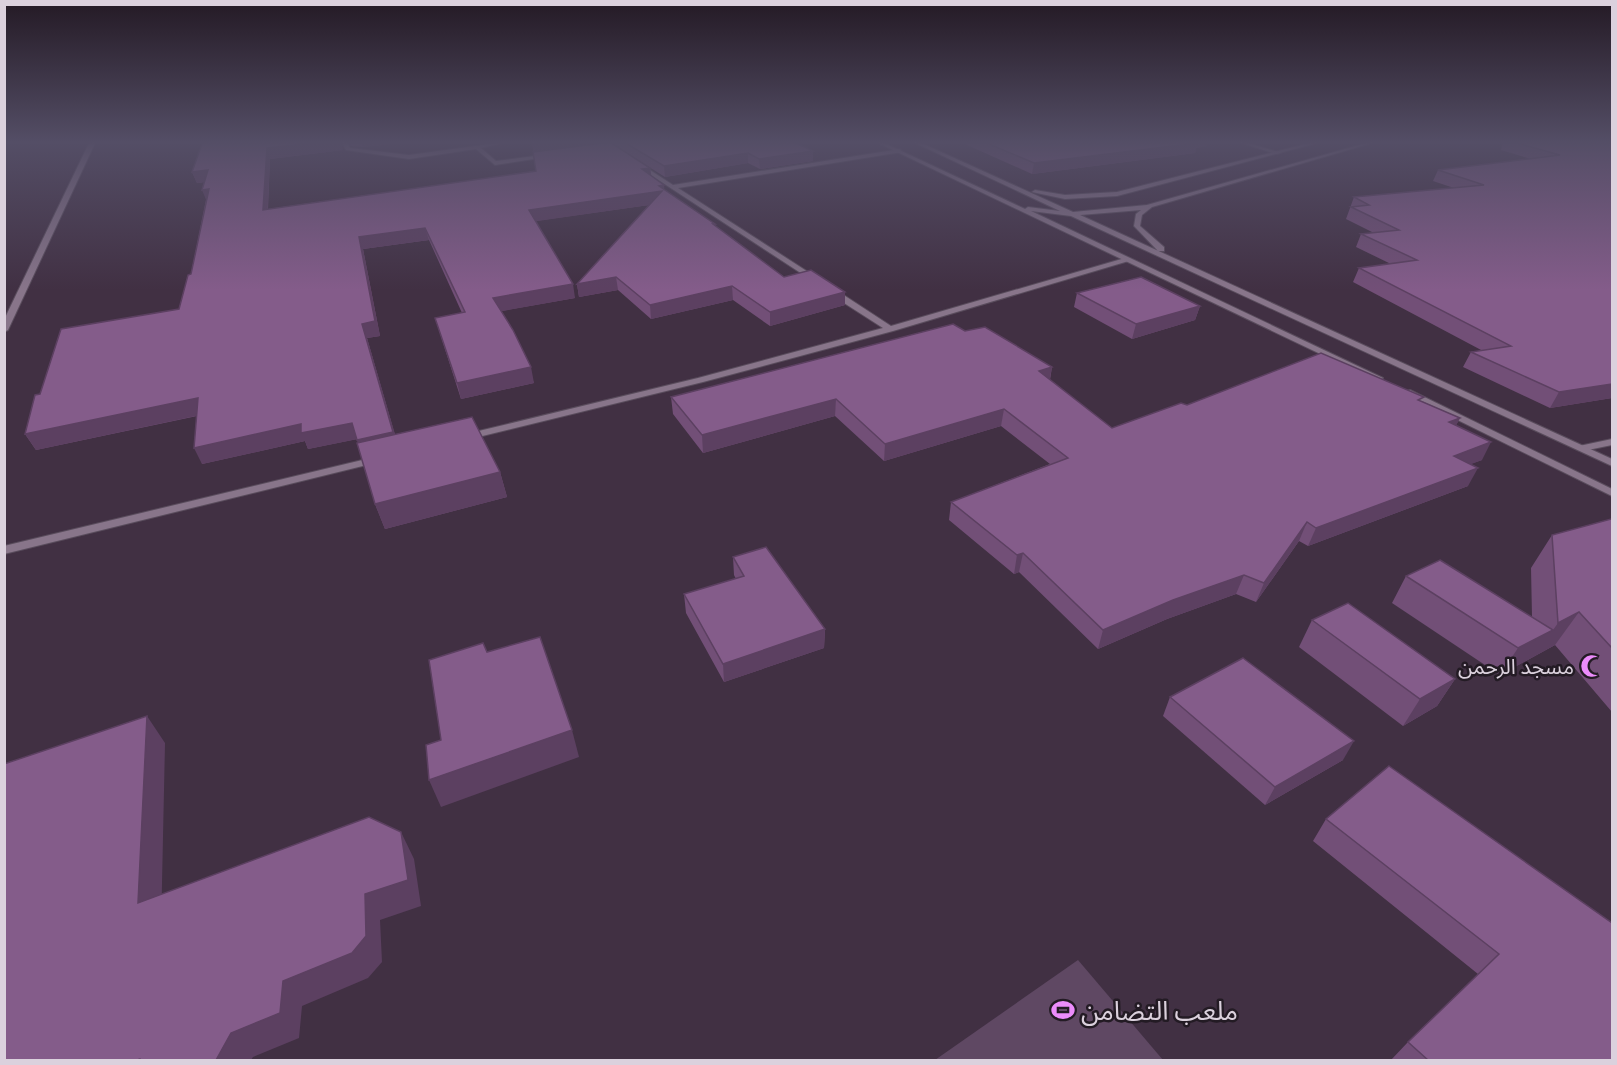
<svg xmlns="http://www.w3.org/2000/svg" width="1617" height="1065" font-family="Ubuntu,'Noto Sans Arabic',sans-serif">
	<rect width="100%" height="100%" fill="#413043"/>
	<polygon fill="#5f4863" points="1078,960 1163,1060 935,1060"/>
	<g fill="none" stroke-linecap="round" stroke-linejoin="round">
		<g stroke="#594c5c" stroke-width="2">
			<g id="minor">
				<polygon points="90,141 96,141 8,330 4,332 4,320"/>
				<polygon points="341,141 346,141 350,148 409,155 511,141 481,148 496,161 550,154 553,156 495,165 476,149 409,159 346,150"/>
				<polygon points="1235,141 1242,141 1281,153 1276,154"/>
				<polygon points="900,149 902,152 678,188 819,279 819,283 816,283 634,164 639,163 673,185"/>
				<polygon points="1125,258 1132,260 893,331 703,382 466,440 461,437 462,435 698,378 883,328 830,294 830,290 836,290 891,326"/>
				<polygon points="1612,439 1612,445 1583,451 1578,448 1579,446"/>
				<polygon points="379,456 383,457 384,459 383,461 4,554 4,546"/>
			</g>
		</g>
		<g stroke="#594c5c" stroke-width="2">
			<g id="tertiary">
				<polygon points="874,141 880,141 1025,209 1028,207 1060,211 911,141 917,141 1073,212 1147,205 1373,141 1379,141 1152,207 1142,215 1140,226 1164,247 1164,251 1158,251 1134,226 1136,214 1141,210 1080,215 1612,459 1612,466 1071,216 1031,211 1383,378 1381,380 1375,380"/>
				<polygon points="1317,141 1325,141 1117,196 1065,199 1032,192 1035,190 1065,195 1117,192"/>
				<polygon points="1410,390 1612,489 1612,496 1407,395 1407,391"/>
			</g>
		</g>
		<use href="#minor" fill="#88758a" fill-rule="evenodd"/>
		<use href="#tertiary" fill="#88758a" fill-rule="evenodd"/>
	</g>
	<g fill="#724f77">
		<polygon points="203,141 340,141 343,150 270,159 268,209 536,171 532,141 792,141 813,161 760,169 748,163 665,177 630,155 650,168 651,176 664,189 784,277 845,305 770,326 733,300 651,319 618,290 579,297 577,284 649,205 535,221 575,298 501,311 534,383 461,399 435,318 462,313 429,240 363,249 380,336 367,338 395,435 500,472 507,497 385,529 375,504 357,439 308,449 305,441 202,464 197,416 36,450 25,434 40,394 179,309 191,274 206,200 205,182 197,183 192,172"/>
		<polygon points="348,141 417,141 363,147 351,146"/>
		<polygon points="958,141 1207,141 1206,146 1196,148 1195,153 1032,174"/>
		<polygon points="1503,141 1612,141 1612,398 1550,408 1463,367 1471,352 1483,351 1353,282 1359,268 1391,264 1356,247 1361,234 1374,233 1346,219 1354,197 1454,188 1433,181 1438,170 1531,159 1501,150"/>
		<polygon points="1077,293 1200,306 1195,320 1132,339 1074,307"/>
		<polygon points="965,331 1052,367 1050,380 1112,428 1187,405 1422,401 1460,418 1456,425 1482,460 1470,464 1468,486 1308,546 1299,541 1256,602 1236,594 1167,619 1098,649 1019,572 1014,574 949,520 951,502 1050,464 1001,426 884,461 835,416 703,453 673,414 671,397"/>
		<polygon points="1612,520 1612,712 1555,645 1500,675 1392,603 1406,576 1532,617 1531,568 1552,535"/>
		<polygon points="733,557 825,629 824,648 724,682 686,613 684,594 736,579 734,575"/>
		<polygon points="1312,620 1455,679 1437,706 1403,726 1299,647"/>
		<polygon points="1170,697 1343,760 1265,805 1163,716"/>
		<polygon points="1389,766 1612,1060 1391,1060 1408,1042 1478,974 1313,841 1326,819"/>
	</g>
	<g fill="#5c4061">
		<polygon points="330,141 340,141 343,150 270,159 267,222 263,210 267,148"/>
		<polygon points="361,141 417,141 363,147"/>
		<polygon points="558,141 612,141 613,144 534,154 532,144"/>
		<polygon points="1187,141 1207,141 1206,146 1196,148 1195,153 1032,174 1034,163"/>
		<polygon points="813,151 813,161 760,169 759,159"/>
		<polygon points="748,153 748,163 665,177 664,166"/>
		<polygon points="650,168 652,179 642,169"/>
		<polygon points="208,170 212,181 197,183 192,172"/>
		<polygon points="664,185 665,197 663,203 531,222 529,210"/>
		<polygon points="209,189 207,202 202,190"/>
		<polygon points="425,228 429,240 363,249 380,336 367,338 399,448 363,457 357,440 362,324 359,237"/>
		<polygon points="616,277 618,290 579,297 577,284"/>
		<polygon points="573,284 575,298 497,312 493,298"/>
		<polygon points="732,286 733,300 651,319 650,305"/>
		<polygon points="845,292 845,305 770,326 770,312"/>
		<polygon points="1200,306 1195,320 1132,339 1136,324"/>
		<polygon points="531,367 534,383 461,399 457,383"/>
		<polygon points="1052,367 1049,383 1039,371"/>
		<polygon points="1612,378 1612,398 1550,408 1559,392"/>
		<polygon points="198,398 205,414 36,450 25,434"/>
		<polygon points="836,399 835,416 703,453 702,435"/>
		<polygon points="1004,409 1001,426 884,461 885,444"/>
		<polygon points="1460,418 1451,435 1449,422"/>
		<polygon points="352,423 358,439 308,449 305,441 202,464 194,448 301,424"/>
		<polygon points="1491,442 1482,460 1445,474 1454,456"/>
		<polygon points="1478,468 1468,486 1308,546 1316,528"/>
		<polygon points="500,472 507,497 385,529 375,504"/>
		<polygon points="1307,522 1299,541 1256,602 1264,583"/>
		<polygon points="1023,553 1019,572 1014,574 1017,555"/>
		<polygon points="1244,575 1236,594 1167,619 1098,649 1103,630 1173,600"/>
		<polygon points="1579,612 1555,645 1500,675 1518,648 1553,630 1558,623"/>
		<polygon points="825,629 824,648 724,682 723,664"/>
		<polygon points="1455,679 1437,706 1403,726 1420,699"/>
		<polygon points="147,716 165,743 161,930 138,903"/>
		<polygon points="572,730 579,757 441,807 429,780"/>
		<polygon points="1354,741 1343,760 1265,805 1275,787"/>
		<polygon points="401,832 414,859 421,906 380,920 382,962 368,978 302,1006 299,1038 253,1057 251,1060 216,1060 231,1033 283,981 365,894"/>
	</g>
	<g fill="#845c8a" stroke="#5c4061" stroke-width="1.5">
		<polygon points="203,141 330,141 267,148 263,210 536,171 533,152 610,142 650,168 642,169 664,185 659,186 715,224 713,224 784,277 811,270 845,292 770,312 732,286 650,305 616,277 577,284 662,191 529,210 573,284 493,298 513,330 531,367 457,383 435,318 465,312 425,228 359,237 375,321 362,324 393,432 357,440 352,423 301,433 301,424 194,448 198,398 25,434 35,395 40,394 61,329 179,309 188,275 191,274 209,189 202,190 208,170 192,172"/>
		<polygon points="532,141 558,141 532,144"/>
		<polygon points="622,141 792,141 813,151 759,159 748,153 664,166"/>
		<polygon points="982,141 1191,141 1197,143 1034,163"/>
		<polygon points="1510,141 1612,141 1612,384 1559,392 1471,352 1511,346 1359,268 1417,260 1361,234 1399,230 1351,207 1369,205 1354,197 1484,185 1438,170 1560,155"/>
		<polygon points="1141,277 1200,306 1136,324 1077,293"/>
		<polygon points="953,324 965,331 985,327 1052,367 1039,371 1112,428 1181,403 1187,405 1321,353 1424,397 1418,400 1460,418 1449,422 1491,442 1454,456 1478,468 1316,528 1307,522 1264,583 1244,575 1173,600 1103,630 1023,553 1017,555 951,502 1068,458 1004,409 885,444 836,399 702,435 671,397"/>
		<polygon points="472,417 500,472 375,504 357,443"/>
		<polygon points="1611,519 1612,520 1612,648 1579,612 1558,623 1552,535"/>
		<polygon points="766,547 825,629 723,664 684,594 744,576 733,557"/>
		<polygon points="1440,560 1553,630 1518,648 1406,576"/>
		<polygon points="1348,603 1455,679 1420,699 1312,620"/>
		<polygon points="540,637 572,730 429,780 426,745 441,740 429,660 483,643 487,652"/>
		<polygon points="1243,658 1354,741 1275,787 1170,697"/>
		<polygon points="147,716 138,903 369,817 401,832 408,880 365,894 366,936 352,953 283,981 280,1013 231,1033 216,1060 141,1060 140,1059 137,1060 4,1060 4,764"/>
		<polygon points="1389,766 1612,923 1612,1060 1428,1060 1408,1042 1499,954 1326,819"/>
	</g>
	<linearGradient id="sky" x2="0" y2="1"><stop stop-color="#241a25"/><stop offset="0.49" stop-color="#544e66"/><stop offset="1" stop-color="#544e66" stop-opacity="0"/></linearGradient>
	<rect width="1617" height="290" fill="url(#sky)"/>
	<defs>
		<g id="mosque-bare" transform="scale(1.8)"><path d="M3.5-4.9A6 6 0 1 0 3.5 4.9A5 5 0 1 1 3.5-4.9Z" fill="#ec8cfb" stroke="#231b24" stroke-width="2.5" paint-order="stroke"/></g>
		<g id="stadium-bare" transform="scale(1.8)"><path d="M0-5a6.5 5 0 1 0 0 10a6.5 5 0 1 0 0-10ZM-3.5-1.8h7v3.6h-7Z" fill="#ec8cfb" stroke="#231b24" stroke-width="2.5" paint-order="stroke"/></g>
	</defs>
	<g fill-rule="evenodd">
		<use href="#mosque-bare" x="1592" y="666"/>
		<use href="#stadium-bare" x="1063" y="1010"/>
	</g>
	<g text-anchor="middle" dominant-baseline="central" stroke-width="5" stroke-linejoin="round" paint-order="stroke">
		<g font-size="21" fill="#dbd1dd" stroke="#231b24" text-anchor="end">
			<text x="1574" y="666">مسجد الرحمن</text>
		</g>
		<g font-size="26" fill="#dbd1dd" stroke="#231b24" text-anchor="start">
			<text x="1081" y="1010">ملعب التضامن</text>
		</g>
	</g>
	<rect width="1617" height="1065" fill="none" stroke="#dbd1dd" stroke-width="12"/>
</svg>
